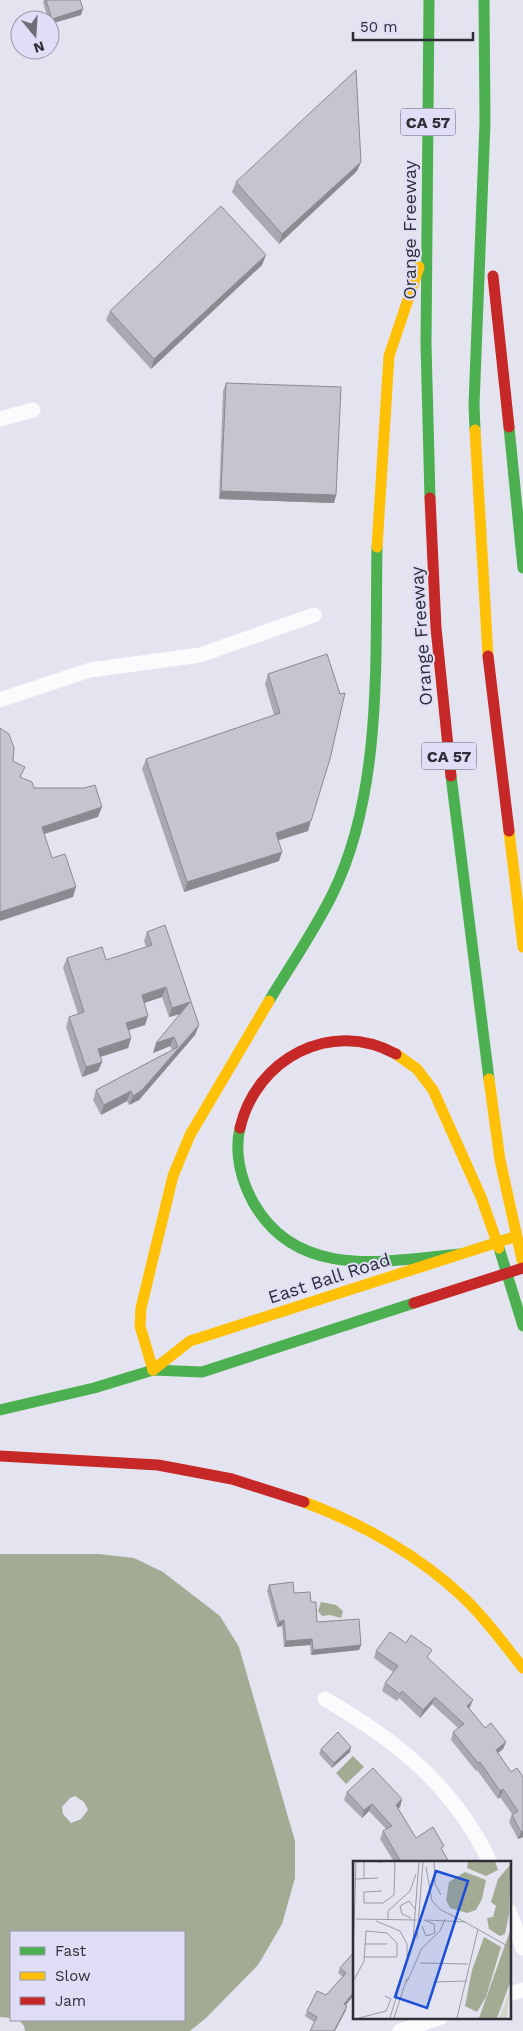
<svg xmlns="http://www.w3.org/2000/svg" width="523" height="2031" font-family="'Work Sans',sans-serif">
	<rect width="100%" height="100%" fill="#e4e4f0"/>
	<g fill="#a4ab94" fill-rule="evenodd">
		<path d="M0 1554H99L134 1558 163 1572 220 1616 239 1647 295 1841V1878L282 1924 258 1965 206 2018 190 2031H25L24 2026 19 2020H184V1932H11V2018L0 2017ZM75 1796 84 1802 88 1810 81 1819 71 1823 63 1814 62 1807 70 1798Z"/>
		<polygon points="321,1602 336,1605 343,1611 341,1618 330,1615 322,1616 318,1611"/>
		<polygon points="353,1756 364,1767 346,1784 336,1773"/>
	</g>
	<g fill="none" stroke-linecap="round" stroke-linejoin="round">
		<g stroke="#fbfbfd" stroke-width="15">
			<polyline points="0,419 33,410"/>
			<polyline points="0,700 90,670 200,655 314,615"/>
			<path d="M325 1699C397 1741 453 1785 490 1862"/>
			<polyline points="509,1911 523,1948"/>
			<polyline points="509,1994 523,1990"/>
			<polyline points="400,2031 441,2017"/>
		</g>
		<g stroke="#4caf50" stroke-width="11">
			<polyline points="429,0 426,344 430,498"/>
			<polyline points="509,427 523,568"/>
			<polyline points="475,430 474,405 485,123 484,0"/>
			<polyline points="451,776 489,1079"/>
			<path d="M269 1001C290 966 315 930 333 893 383 791 375 658 377 547"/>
			<path d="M240 1128C234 1153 241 1180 253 1202 297 1281 386 1261 460 1254"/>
			<polyline points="499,1248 523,1326"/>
			<polyline points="0,1410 94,1388 153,1370 202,1372 414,1303"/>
		</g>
		<g stroke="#ffc107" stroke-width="11">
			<polyline points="475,430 488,656"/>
			<polyline points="377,547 389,356 419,267"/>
			<polyline points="509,831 523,947"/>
			<polyline points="396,1054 417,1069 433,1090 481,1197 499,1248"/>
			<polyline points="489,1079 500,1160 523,1264"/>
			<polyline points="153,1370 190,1341 514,1237"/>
			<polyline points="153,1370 140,1326 141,1308 173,1176 190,1135 269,1001"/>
			<path d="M304 1502C361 1523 420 1556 464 1598 486 1619 504 1644 523 1668"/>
		</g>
		<g stroke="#c62828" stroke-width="11">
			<polyline points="493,276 509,427"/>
			<polyline points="430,498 436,628 451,776"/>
			<polyline points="488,656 509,831"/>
			<path d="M240 1128C256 1059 331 1018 396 1054"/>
			<polyline points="414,1303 523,1268"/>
			<polyline points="0,1456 158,1465 232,1479 304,1502"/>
		</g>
	</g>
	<g fill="#a9a9b2">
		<polygon points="44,0 80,0 81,15 50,24 50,20 48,20 43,2"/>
		<polygon points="361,162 357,171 279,244 232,192 236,182"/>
		<polygon points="266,255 262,265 151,369 106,320 110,311"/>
		<polygon points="226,383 336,495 334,503 219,499 223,391"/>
		<polygon points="327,654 308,831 279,840 279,861 184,892 142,769 146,759 274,715 265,684 268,674"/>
		<polygon points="147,932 199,1025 195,1035 139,1100 129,1105 127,1101 101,1115 93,1100 96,1090 172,1050 170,1046 153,1053 181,1014 169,1017 162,997 144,1003 145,1025 129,1030 131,1038 128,1048 100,1057 102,1062 98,1071 82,1077 66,1027 69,1017 78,1014 63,968 67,958 106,960 146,947 144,941"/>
		<polygon points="269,1585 294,1593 311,1602 317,1622 361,1645 359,1650 311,1655 310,1645 284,1647 282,1626 277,1627 267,1591"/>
		<polygon points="406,1643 428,1658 470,1707 469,1708 485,1728 506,1742 503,1749 498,1753 511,1772 523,1777 523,1837 518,1839 509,1822 512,1814 500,1797 498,1799 477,1770 476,1771 451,1740 453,1732 458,1728 432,1704 420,1718 399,1698 397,1701 382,1691 385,1683 393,1672 374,1658 376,1651"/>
		<polygon points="321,1749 350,1752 332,1768 319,1754"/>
		<polygon points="347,1792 402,1799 400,1807 398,1808 416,1838 442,1851 449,1862 394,1862 380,1839 383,1831 386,1829 369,1811 362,1818 344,1800"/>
		<polygon points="354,1952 345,2005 347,2006 345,2012 314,2022 305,2016 307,2011 326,1995 343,1977 338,1973 340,1968"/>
	</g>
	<g fill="#8a8a91">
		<polygon points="83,9 81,15 50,24 52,19"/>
		<polygon points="361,162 357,171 279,244 282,234"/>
		<polygon points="266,255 262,265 151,369 154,359"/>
		<polygon points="221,491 336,495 334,503 219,499"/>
		<polygon points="102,807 98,817 38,836 42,827"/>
		<polygon points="311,821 308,831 273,842 276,833"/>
		<polygon points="282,852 279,861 184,892 187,882"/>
		<polygon points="76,887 73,897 0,921 0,912"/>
		<polygon points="166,987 162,997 138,1005 142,995"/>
		<polygon points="190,1002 187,1012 169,1017 172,1008"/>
		<polygon points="148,1016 145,1025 123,1032 126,1023"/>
		<polygon points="199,1025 195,1035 139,1100 129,1105 133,1096"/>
		<polygon points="174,1037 170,1046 153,1053 156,1043"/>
		<polygon points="131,1038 128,1048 94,1059 98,1049"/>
		<polygon points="102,1062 98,1071 82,1077 86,1067"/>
		<polygon points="131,1091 127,1101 101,1115 104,1105"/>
		<polygon points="284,1620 282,1626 277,1627 279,1622"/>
		<polygon points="312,1639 310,1645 284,1647 286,1641"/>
		<polygon points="361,1645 359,1650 311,1655 313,1650"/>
		<polygon points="435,1697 432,1704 420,1718 423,1710"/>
		<polygon points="473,1700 470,1707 464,1713 467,1706"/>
		<polygon points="506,1742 503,1749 493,1757 496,1750"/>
		<polygon points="351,1747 350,1752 332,1768 334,1763"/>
		<polygon points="503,1789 500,1797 498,1799 500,1791"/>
		<polygon points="402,1799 400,1807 393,1813 396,1805"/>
		<polygon points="372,1804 369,1811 362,1818 364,1810"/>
		<polygon points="523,1831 523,1837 518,1839 521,1832"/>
		<polygon points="354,1992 354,1995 342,2010 344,2004"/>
		<polygon points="347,2006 345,2012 335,2031 334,2031"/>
	</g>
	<g fill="#c5c5cf" stroke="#8a8a91">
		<polygon points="46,0 80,0 83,9 52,19"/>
		<polygon points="356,70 361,162 282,234 236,182"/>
		<polygon points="221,206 266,255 154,359 110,311"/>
		<polygon points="226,383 341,387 336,495 221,491"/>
		<polygon points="327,654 340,694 345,693 330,759 311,821 276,833 282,852 187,882 146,759 280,713 268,674"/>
		<polygon points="0,728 9,734 14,748 13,761 25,767 20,777 32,782 34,788 84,788 95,785 102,807 42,827 52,858 65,854 76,887 0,912"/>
		<polygon points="165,925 199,1025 142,1090 133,1096 131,1091 104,1105 96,1090 178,1047 174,1037 156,1043 190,1002 172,1008 166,987 142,995 148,1016 126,1023 131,1038 98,1049 102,1062 86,1067 69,1017 84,1012 67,958 102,947 106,960 152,945 147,932"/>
		<polygon points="293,1582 294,1593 310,1592 311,1602 316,1602 317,1622 359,1619 361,1645 313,1650 312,1639 286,1641 284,1620 279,1622 269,1585"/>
		<polygon points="390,1632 406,1643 411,1635 432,1650 427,1657 473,1700 467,1706 485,1728 491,1723 506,1742 496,1750 511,1772 517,1768 523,1777 523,1831 521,1832 512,1815 518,1811 503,1789 500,1791 480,1762 478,1763 453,1732 464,1724 435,1697 423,1710 402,1691 400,1694 385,1683 398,1666 376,1651"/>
		<polygon points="338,1732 351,1747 334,1763 321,1749"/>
		<polygon points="373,1768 402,1799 396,1805 416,1838 433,1827 444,1846 441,1848 449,1862 401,1862 383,1831 392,1826 372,1804 364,1810 347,1792"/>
		<polygon points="354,1952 354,1992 344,2004 347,2006 334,2031 310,2031 317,2017 307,2011 317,1991 326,1995 346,1973 340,1968"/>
	</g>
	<g text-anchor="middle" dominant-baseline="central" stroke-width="4" stroke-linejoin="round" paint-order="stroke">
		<g fill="#dfdef6" stroke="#636370" stroke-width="1">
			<rect x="400.5" y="108.5" width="55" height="27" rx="4"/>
			<rect x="421.5" y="742.5" width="55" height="27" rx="4"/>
		</g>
		<g font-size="16" font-weight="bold" fill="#2e2e37">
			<text x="428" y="122">CA 57</text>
			<text x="449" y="756">CA 57</text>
		</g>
		<g font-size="18" fill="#2e2e37" stroke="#dfdef6">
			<text transform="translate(409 230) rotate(-90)">Orange Freeway</text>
			<text transform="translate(421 636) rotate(-94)">Orange Freeway</text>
			<text transform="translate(329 1278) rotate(-18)">East Ball Road</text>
		</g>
	</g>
	<g transform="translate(353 1861)">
		<rect width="158" height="158" fill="#e4e4f0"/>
		<path d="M157 128 154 157H146L154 137Z" fill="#d4d8cb"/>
		<path d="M115 0H142L145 9 133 15 114 7ZM157 4 156 53 152 73 147 75 136 68 134 57 140 56 143 45 138 41 145 18ZM112 11 133 19 129 38 123 49 114 52 97 47 93 39 96 21ZM157 70V122L144 157H126ZM131 76 148 86 133 136 124 151 112 145 119 109Z" fill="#a4ab94"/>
		<path fill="none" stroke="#9b9ba6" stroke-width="1" d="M81 0 82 23 88 34M73 6 79 40 88 49 112 61M3 18 25 17M11 18V0L29 1M29 30 11 31V42H30L41 34 42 0M58 57 49 53 47 45 56 40 62 48M3 58 64 59M35 59V50L57 30 63 13M74 59 112 61 158 87M23 60 47 70 54 83V96M69 65 73 75 82 72 81 63 71 59M64 78 70 0M12 83H34M0 101 3 0M67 102 115 103M1 119 11 100 13 70 34 72 44 82V96H11M54 121 69 87 87 70 92 58M80 121 114 120M6 157 33 150 38 138 32 135M37 157 60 80 66 0M41 157 54 117M104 157 125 68"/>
		<path fill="#1d4ed8" fill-opacity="0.15" stroke="#1d4ed8" stroke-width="2.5" d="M83 10 115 20 74 147 42 136Z"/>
		<rect width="158" height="158" fill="none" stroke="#2e2e37" stroke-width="2.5"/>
	</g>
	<rect x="10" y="1931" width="175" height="90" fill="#dfdef6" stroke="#9898aa"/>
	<rect x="20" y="1947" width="25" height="8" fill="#4caf50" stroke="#9898aa"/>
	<text x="55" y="1956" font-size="15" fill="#2e2e37">Fast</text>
	<rect x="20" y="1972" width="25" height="8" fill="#ffc107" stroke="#9898aa"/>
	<text x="55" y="1981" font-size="15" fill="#2e2e37">Slow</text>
	<rect x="20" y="1997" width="25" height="8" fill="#c62828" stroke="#9898aa"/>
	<text x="55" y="2006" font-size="15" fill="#2e2e37">Jam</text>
	<g transform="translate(35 35) rotate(162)"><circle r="24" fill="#dfdef6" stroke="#9898aa"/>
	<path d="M0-4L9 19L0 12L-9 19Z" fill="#6e6e78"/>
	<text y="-8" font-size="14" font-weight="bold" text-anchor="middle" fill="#2e2e37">N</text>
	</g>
	<path d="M353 32v8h120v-8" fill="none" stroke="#2e2e37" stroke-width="2.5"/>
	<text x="360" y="32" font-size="15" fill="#2e2e37" stroke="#dfdef6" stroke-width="4" paint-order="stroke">50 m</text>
</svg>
